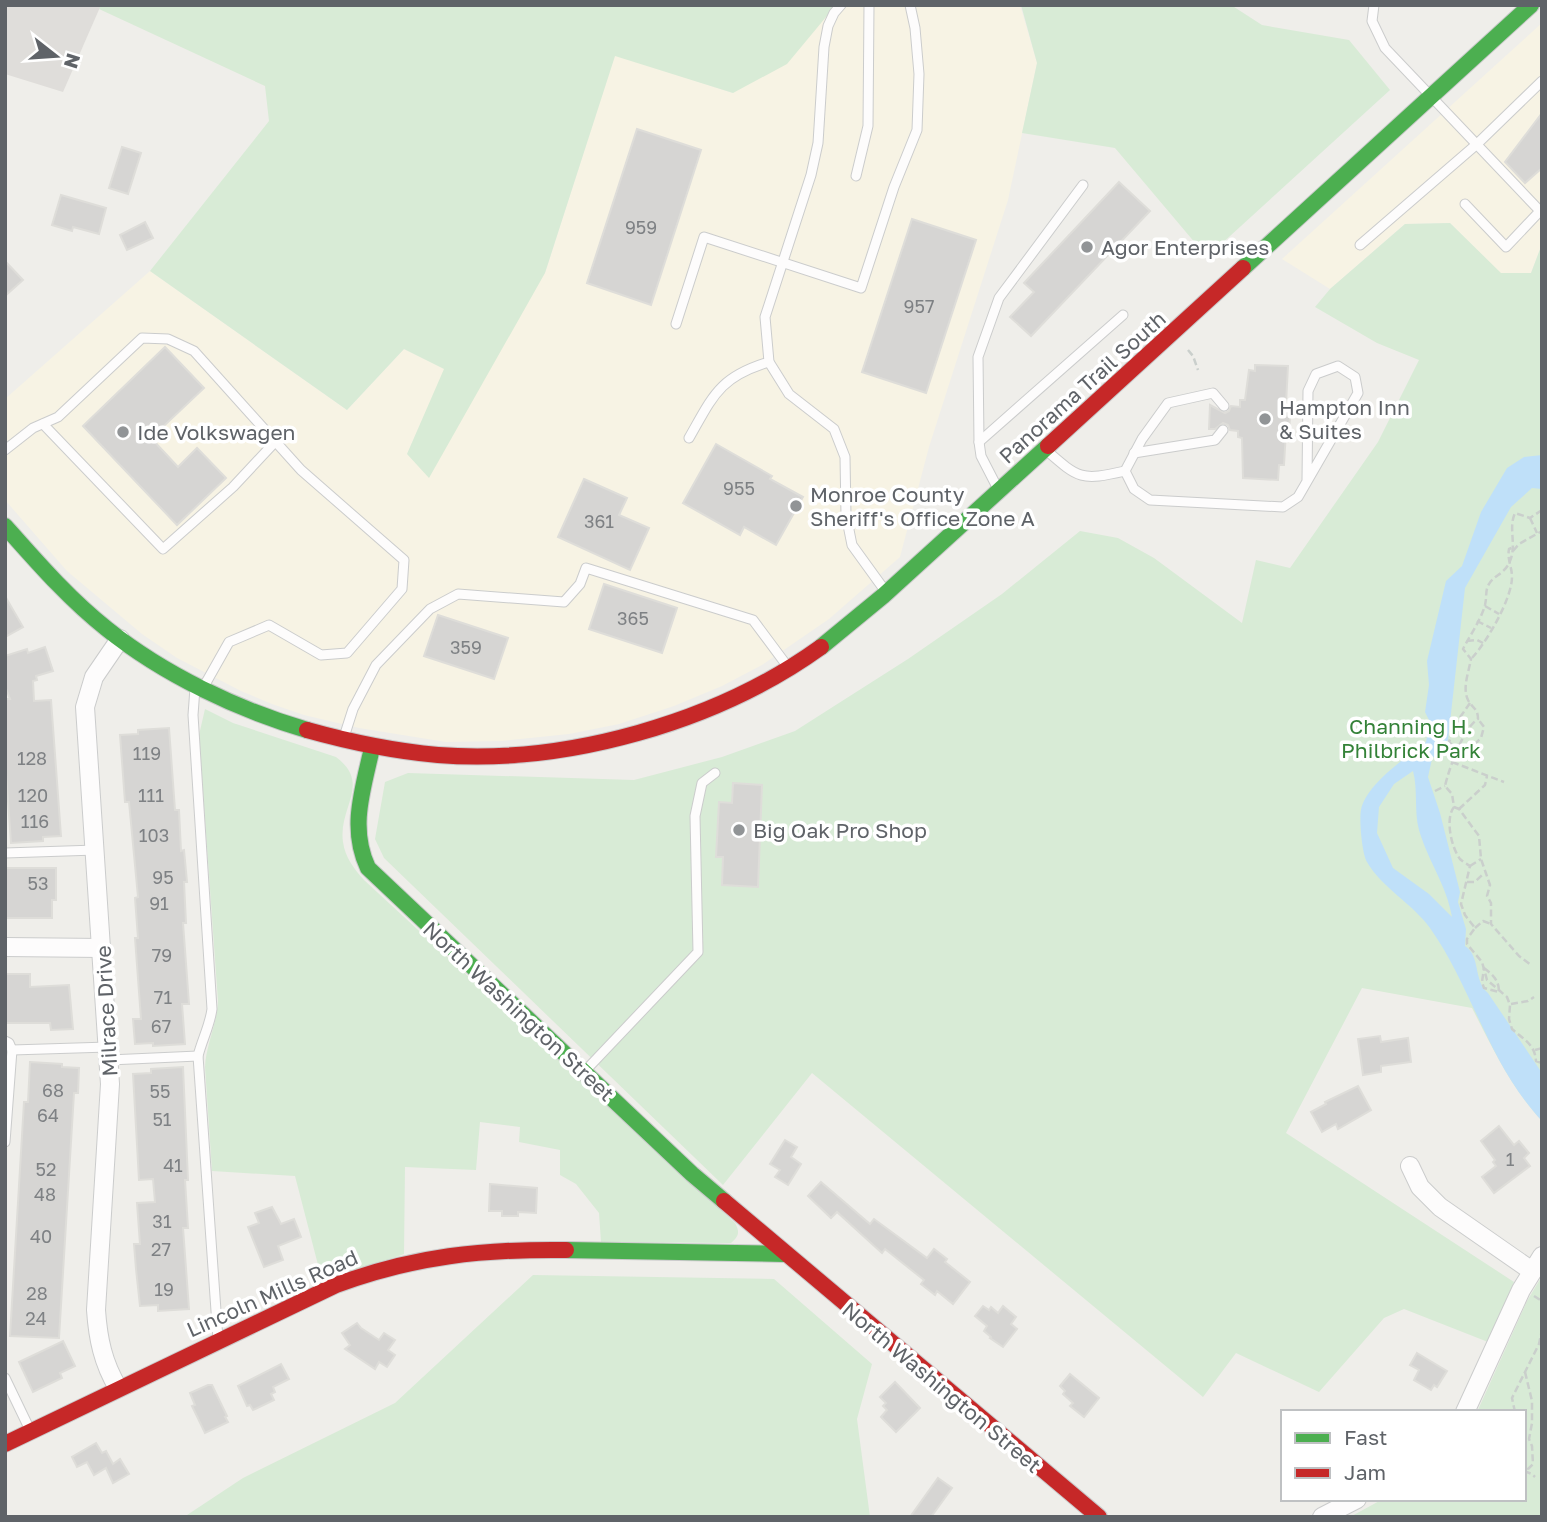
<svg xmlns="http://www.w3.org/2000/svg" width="1547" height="1522" font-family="'Golos Text',sans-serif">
	<rect width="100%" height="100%" fill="#efeeea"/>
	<g fill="#f7f3e4">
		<polygon points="836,5 1020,5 1037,63 1008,200 929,447 900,557 829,619 762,665 722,686 674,706 619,724 569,734 502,741 446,742 359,728 304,715 272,704 241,691 177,658 142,634 67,571 5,500 5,399 150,271 347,410 404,349 445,369 407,454 545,273 615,55 733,93"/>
		<polygon points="1542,23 1542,244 1531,273 1500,273 1450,223 1405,224 1330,289 1282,259"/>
	</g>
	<polygon fill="#dfddda" points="5,5 101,5 63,92 5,74"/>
	<g fill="#d8ebd6">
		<polygon points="101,5 836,5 787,64 733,93 615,56 545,273 429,478 407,454 444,369 404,349 347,410 150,271 269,121 265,86 99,9"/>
		<polygon points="1021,5 1231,5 1262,25 1349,40 1390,90 1207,257 1115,148 1022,133 1037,63"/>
		<path d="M1450 223 1501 273H1531L1542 244V1121C1511 1088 1492 1047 1472 1008L1362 988 1286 1133 1514 1282 1488 1342 1404 1309 1384 1318 1319 1392 1236 1353 1203 1397 812 1073 723 1185 384 858 375 839 385 782 408 773 634 780 722 757 795 731 908 659 1002 594 1080 531 1118 538 1154 558 1242 623 1256 560 1290 568 1378 442 1419 360 1377 343 1315 307 1330 289 1405 224Z"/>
		<path d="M205 709 233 723 336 757C372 784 338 807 343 842 345 857 354 869 364 880L735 1223C740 1232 739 1236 731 1243L601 1242 599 1213 576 1184 560 1175V1150L519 1142 520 1127 480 1122 476 1170 405 1167 404 1254 323 1284 295 1176 212 1171 205 1067C206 1045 217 1024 218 1001L199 735Z"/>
		<polygon points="533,1275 774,1279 872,1364 857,1419 870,1517 184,1517 243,1478 395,1403"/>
		<polygon points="1542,1276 1542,1517 1350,1517 1383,1499 1524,1499 1524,1412 1477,1412 1527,1301"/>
	</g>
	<path fill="#bfe0f9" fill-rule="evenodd" d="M1542 455V489L1532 488 1511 507 1465 588 1448 740 1432 759 1428 777 1440 813 1460 892 1458 902 1466 929 1465 946C1481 956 1473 981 1488 993L1542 1073V1121C1488 1063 1473 989 1430 928 1413 904 1381 887 1367 862 1362 854 1359 819 1361 810 1366 784 1407 757 1426 742L1430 722 1425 712 1429 685 1427 661 1446 581 1462 566 1481 512 1507 468 1524 457ZM1413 771C1418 789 1414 812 1419 830 1428 861 1447 886 1452 917L1429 894 1393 868 1377 833 1379 807 1394 784Z"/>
	<g fill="#d6d5d3" stroke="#deddd9" stroke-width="2">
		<polygon points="1542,113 1542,168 1525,183 1505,162"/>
		<polygon points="637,129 701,150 651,305 587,283"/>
		<polygon points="122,147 141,153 128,194 109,188"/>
		<polygon points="1119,182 1150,211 1031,336 1010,317 1034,292 1024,283"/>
		<polygon points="61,195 106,208 99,234 73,227 72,231 52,225"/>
		<polygon points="912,219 976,240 926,393 862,372"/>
		<polygon points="145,222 153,238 127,250 120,235"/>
		<polygon points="5,261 23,280 5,296"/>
		<polygon points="165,347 204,388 151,438 178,467 197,448 226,478 177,525 83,426"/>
		<polygon points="1255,365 1288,366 1286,404 1291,404 1289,431 1286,431 1284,465 1279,465 1278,480 1243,478 1242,438 1238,437 1238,431 1230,430 1228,425 1223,423 1215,429 1209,429 1210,405 1225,413 1229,411 1231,406 1240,407 1240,400 1245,400 1249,370 1255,371"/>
		<polygon points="716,444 772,476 770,479 803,497 776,545 744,527 740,535 683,503"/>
		<polygon points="584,479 627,498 619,515 649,528 630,570 558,537"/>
		<polygon points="604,584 677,608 662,653 589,629"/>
		<polygon points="5,596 23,627 5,637"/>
		<polygon points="438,615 508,638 494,679 424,656"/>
		<polygon points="45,647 53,671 36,676 37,680 33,681 34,701 51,700 61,836 43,837 43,841 11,843 5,759 5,699 10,699 5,686 5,656 27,649 28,653"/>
		<polygon points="169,728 175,810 179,810 181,851 184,850 187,882 184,882 186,923 183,923 189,1004 182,1004 185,1044 153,1046 153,1043 135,1044 133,1019 141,1019 135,938 138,938 135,898 138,897 129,802 125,802 120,735 138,734 138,730"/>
		<polygon points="733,783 762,785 758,887 722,885 723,857 716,857 719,802 732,803"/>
		<polygon points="5,868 56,868 56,900 52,900 52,918 5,918"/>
		<polygon points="5,974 30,974 30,987 69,985 73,1029 51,1030 50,1023 5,1023"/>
		<polygon points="1380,1036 1381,1042 1408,1038 1411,1062 1381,1066 1381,1072 1363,1075 1358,1039"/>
		<polygon points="30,1062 62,1064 62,1067 79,1068 78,1093 74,1093 59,1338 10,1336 24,1102 28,1102"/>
		<polygon points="183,1067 188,1180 185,1180 188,1228 183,1228 189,1309 158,1311 158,1305 140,1306 136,1269 134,1244 140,1244 137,1203 155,1202 153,1179 139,1180 133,1074 151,1073 151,1069"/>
		<polygon points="1358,1086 1371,1110 1338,1129 1336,1124 1322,1132 1311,1112 1326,1104 1325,1102"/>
		<polygon points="1499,1126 1514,1145 1519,1141 1529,1153 1524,1158 1530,1166 1494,1193 1482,1177 1496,1166 1493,1162 1495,1160 1481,1141"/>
		<polygon points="785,1140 797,1147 791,1157 801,1164 788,1185 775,1177 780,1170 770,1164"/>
		<polygon points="821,1182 870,1224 874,1219 927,1258 934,1249 947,1259 945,1262 970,1282 953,1304 937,1291 935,1295 921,1284 924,1280 885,1249 882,1253 837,1212 831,1218 808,1196"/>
		<polygon points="490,1184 537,1188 536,1213 518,1212 518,1216 502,1216 502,1211 489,1211"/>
		<polygon points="272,1207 281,1224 294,1219 301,1237 278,1246 283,1260 264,1267 248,1227 259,1223 255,1213"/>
		<polygon points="983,1306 989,1310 991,1307 998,1313 1003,1306 1016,1317 1011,1324 1017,1329 1003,1347 990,1338 991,1337 984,1331 987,1326 975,1316"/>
		<polygon points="357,1323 361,1328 379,1340 384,1333 395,1340 388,1350 395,1355 387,1367 379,1362 375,1369 345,1349 350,1345 342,1333"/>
		<polygon points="63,1341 75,1366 60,1373 62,1378 33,1392 19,1362"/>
		<polygon points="1417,1353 1447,1371 1437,1387 1434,1385 1431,1390 1414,1380 1419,1370 1410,1365"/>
		<polygon points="281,1364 289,1379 273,1387 275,1392 271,1394 274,1400 253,1410 250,1405 247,1406 238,1386"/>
		<polygon points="1070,1374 1099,1398 1084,1417 1070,1406 1073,1403 1063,1394 1065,1391 1060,1386"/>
		<polygon points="895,1382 920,1408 896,1432 881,1417 887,1410 883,1406 886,1403 880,1397"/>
		<polygon points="208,1385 212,1385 227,1416 225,1417 228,1422 205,1433 192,1406 195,1405 190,1393"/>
		<polygon points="96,1443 102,1453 106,1451 113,1464 120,1459 129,1474 113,1483 106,1468 94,1475 87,1462 77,1467 72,1457"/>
		<polygon points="938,1478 952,1488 931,1517 910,1517"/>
	</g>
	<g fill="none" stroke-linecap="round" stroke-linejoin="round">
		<g stroke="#cbcccc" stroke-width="11">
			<g id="lane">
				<polyline points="841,5 834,13 828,26 824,47 818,143 811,175 765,317 769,362 789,394 834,429 845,457 846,515 852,545 886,592"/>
				<polyline points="1374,5 1372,21 1385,48 1540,211 1506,247 1465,204"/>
				<polyline points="856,176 868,126 869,5"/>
				<polyline points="1360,245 1477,144 1542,81"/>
				<polyline points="676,324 704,237 861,288 894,187 917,130 919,74 915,28 910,5"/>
				<polyline points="43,424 163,549 233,487 275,442"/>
				<path d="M689 438C713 396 719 377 769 362"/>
				<polyline points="979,442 1123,315"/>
				<polyline points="5,450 33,428 58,417 142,338 168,339 194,351 301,470 404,560 402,589 347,653 321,655 269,625 229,642 203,688"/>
				<path d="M1046 450C1079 479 1081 481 1125 471L1142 439 1168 403 1213 393 1224 406"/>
				<polyline points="1134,453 1215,440 1223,430"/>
				<polyline points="1125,471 1134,489 1150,500 1283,507 1298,497 1358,393 1355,377 1338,366 1316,374 1308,391 1307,480"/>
				<polyline points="998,489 981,456 979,442 978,357 999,298 1083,185"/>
				<path d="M195 688 193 715 212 1009C210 1025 202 1040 198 1056L218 1339"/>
				<polyline points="344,737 353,709 376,665 430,609 458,594 564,602 580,584 586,568 753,620 788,667"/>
				<polyline points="5,853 96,850"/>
				<polyline points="5,1041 9,1043 12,1050 5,1142"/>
				<polyline points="12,1050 108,1047"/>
				<polyline points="109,1060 198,1056"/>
				<polyline points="585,1071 698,952 695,816 702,783 715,773"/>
				<polyline points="5,1378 30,1430"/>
			</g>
		</g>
		<g stroke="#cbcccc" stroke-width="20">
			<g id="street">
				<polyline points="5,947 102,948"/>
				<polyline points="1410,1166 1420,1187 1440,1207 1532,1271"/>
				<path d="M118 1388C103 1363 98 1339 96 1310L110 1084 85 707 94 677 120 639"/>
				<polyline points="1465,1412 1521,1290 1542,1256"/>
				<polyline points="1322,1517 1357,1499"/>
			</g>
		</g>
		<g stroke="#cacacb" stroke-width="18">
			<g id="fast">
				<polyline points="1243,268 1531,5"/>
				<path d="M5 526C37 562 69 599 107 629 163 674 238 710 307 730"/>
				<polyline points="821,647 883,596 1048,446"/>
				<path d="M372 748C363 789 349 828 368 868L692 1174 724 1201"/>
				<polyline points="566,1250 785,1254"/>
			</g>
		</g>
		<g stroke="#cacacb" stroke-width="18">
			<g id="jam">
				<polyline points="1048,446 1243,268"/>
				<path d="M307 730C350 742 393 751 438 755 566 765 717 722 821 647"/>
				<polyline points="724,1201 1099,1517"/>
				<path d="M5 1444 336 1285C415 1256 482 1249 566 1250"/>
			</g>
		</g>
		<g stroke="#cacfcc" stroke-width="2.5" stroke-dasharray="7 3.5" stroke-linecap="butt">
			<polyline points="1188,350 1193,356 1198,370"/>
			<path d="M1542 510 1530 518 1515 513C1508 528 1517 545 1510 561 1505 574 1494 575 1489 584 1485 590 1487 597 1485 605 1481 620 1470 635 1463 649L1471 659C1469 671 1462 688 1468 700 1472 708 1478 708 1478 719 1463 728 1449 769 1445 786L1452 794 1454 807C1445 818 1451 847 1460 859 1463 862 1467 864 1470 866L1461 904 1465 915 1475 928 1467 939V944L1482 962 1487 980 1507 997 1510 1005 1509 1019 1512 1029C1523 1039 1535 1044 1536 1061L1542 1063"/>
			<polyline points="1530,518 1537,533"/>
			<polyline points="1513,551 1519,544 1542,531"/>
			<polyline points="1485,606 1499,614"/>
			<polyline points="1477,621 1491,628"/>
			<polyline points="1467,641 1477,640 1483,643"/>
			<path d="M1472 658C1486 643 1512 599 1512 577 1512 567 1507 559 1509 549L1514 547"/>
			<polyline points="1470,703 1456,723 1449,742 1454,747 1471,748 1481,738 1484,727 1478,719"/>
			<polyline points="1452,762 1504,782"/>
			<polyline points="1435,791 1445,786"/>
			<polyline points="1454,807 1459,809 1479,836 1481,859 1490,885 1487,896 1491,903 1491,924 1519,956 1531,965"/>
			<polyline points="1459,809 1485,785 1487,776"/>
			<polyline points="1470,866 1481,859"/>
			<polyline points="1467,882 1475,882 1484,873"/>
			<polyline points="1475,928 1483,921 1491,924"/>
			<path d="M1484 968C1493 975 1499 980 1499 992L1484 988 1482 982Z"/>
			<polyline points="1511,1004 1528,1001 1534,997"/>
			<polyline points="1535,1050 1542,1048"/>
			<polyline points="1534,1296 1542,1301"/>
			<polyline points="1525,1372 1532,1401 1532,1423 1529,1439 1532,1446 1533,1464 1528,1469 1528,1472"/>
			<polyline points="1515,1412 1512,1398 1539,1344 1542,1330"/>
			<polyline points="1524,1471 1532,1474 1535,1477"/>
		</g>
		<use href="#lane" stroke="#fdfcfc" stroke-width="9"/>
		<use href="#street" stroke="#fdfcfc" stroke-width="18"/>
		<use href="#fast" stroke="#4caf50" stroke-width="16"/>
		<use href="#jam" stroke="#c62828" stroke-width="16"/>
	</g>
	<g fill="#919496" stroke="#fff" stroke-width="2.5">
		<circle cx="1087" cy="247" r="7"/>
		<circle cx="1265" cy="419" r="7"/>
		<circle cx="123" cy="432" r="7"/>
		<circle cx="796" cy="506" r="7"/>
		<circle cx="739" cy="830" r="7"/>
	</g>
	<g text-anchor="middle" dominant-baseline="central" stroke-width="7" stroke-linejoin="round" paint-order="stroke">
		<g font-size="18" fill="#7e8184">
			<text x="641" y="227">959</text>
			<text x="919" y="306">957</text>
			<text x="739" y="488">955</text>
			<text x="599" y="521">361</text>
			<text x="633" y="618">365</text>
			<text x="466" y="647">359</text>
			<text x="147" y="753">119</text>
			<text x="32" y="758">128</text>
			<text x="33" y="795">120</text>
			<text x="151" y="795">111</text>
			<text x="35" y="821">116</text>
			<text x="154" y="835">103</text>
			<text x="163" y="877">95</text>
			<text x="38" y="883">53</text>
			<text x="159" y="903">91</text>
			<text x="162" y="955">79</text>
			<text x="163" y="997">71</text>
			<text x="161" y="1026">67</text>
			<text x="53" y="1090">68</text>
			<text x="160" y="1091">55</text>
			<text x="48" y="1115">64</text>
			<text x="162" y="1119">51</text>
			<text x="1510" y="1159">1</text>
			<text x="173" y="1165">41</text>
			<text x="46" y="1169">52</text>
			<text x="45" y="1194">48</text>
			<text x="162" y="1221">31</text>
			<text x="41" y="1236">40</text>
			<text x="161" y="1249">27</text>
			<text x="164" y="1289">19</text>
			<text x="37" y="1293">28</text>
			<text x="36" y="1318">24</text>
		</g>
		<g font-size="21" fill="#5f6368" stroke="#fff" text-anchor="start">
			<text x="1101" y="247">Agor Enterprises</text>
			<text x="1279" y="407">Hampton Inn<tspan x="1279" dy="24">&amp; Suites</tspan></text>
			<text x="137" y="432">Ide Volkswagen</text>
			<text x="810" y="494">Monroe County<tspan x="810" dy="24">Sheriff's Office Zone A</tspan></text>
			<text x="753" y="830">Big Oak Pro Shop</text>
		</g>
		<g font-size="21" fill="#5f6368" stroke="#fff">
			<text transform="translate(1082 387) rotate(-42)">Panorama Trail South</text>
			<text transform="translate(106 1011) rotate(-93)">Milrace Drive</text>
			<text transform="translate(519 1011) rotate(43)">North Washington Street</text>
			<text transform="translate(272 1293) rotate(-24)">Lincoln Mills Road</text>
			<text transform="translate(942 1387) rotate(40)">North Washington Street</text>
		</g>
		<g font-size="21" fill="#348238" stroke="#fff">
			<text x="1411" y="726">Channing H.<tspan x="1411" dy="24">Philbrick Park</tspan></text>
		</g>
	</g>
	<rect width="1547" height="1522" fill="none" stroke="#5f6368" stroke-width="14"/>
	<rect x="1281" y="1410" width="245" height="91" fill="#ffffff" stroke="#bfc1c3" stroke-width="2"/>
	<rect x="1295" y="1433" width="35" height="10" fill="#4caf50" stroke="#bfc1c3" stroke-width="2"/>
	<text x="1344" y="1445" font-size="21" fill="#5f6368">Fast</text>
	<rect x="1295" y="1468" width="35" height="10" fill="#c62828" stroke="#bfc1c3" stroke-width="2"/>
	<text x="1344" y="1480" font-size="21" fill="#5f6368">Jam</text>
	<g transform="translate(56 56) rotate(107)" stroke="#ffffff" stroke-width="5" paint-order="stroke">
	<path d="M0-5L12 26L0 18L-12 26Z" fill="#5f6368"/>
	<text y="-10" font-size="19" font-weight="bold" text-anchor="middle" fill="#5f6368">N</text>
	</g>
</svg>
